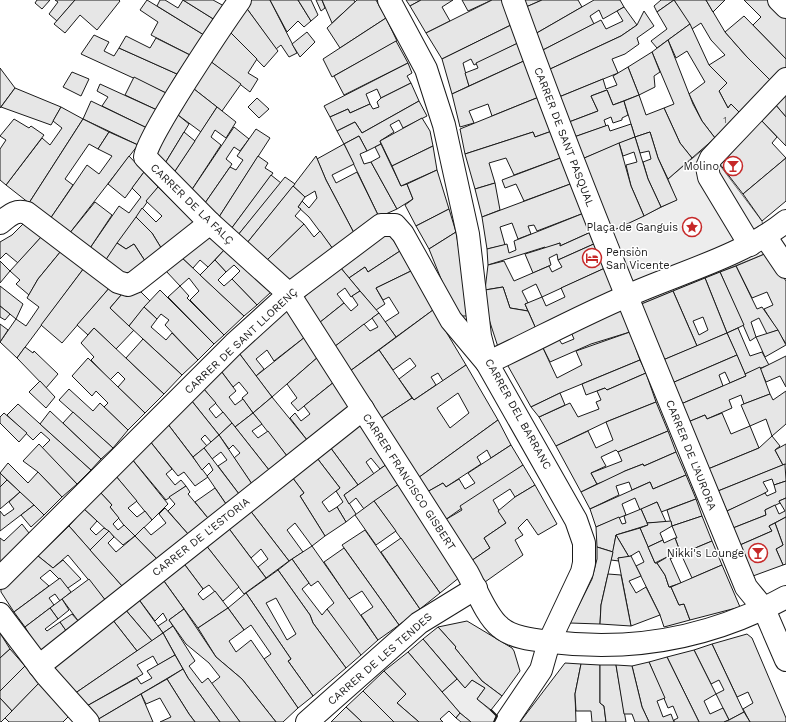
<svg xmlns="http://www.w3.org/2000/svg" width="786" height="722" font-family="'Work Sans',sans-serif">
	<rect width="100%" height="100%" fill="#fff"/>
	<g fill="#ededed" stroke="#6a6a6a">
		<polygon points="706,147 762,221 767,253 639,305 610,232 676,200 668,179"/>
		<polygon points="457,679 465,688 472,680 485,688 477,699 497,716 494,722 471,722 460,713 442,692"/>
	</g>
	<g fill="#e6e6e6" stroke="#1a1a1a" fill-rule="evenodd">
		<polygon points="37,0 50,0 42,9 35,3"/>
		<polygon points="55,0 75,0 57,21 49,14 58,2"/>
		<polygon points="75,0 119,0 120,1 97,30 80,15 65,33 54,24"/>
		<polygon points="147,0 204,35 190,55 151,35 158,22 140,10"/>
		<polygon points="160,0 165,0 178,8 183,0 215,20 204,35 157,6"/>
		<polygon points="183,0 213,0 224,6 215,20"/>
		<polygon points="249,0 270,0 297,53 289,57 281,45 276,49 245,6"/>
		<polygon points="270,0 298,0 311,21 304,27 298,21 287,32"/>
		<polygon points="298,0 311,0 318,15 311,21"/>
		<polygon points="316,0 322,0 325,8 321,11"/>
		<polygon points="322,0 354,0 355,2 332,23"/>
		<polygon points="357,0 376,0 386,18 340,48 327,28"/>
		<polygon points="406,0 421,0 410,6"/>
		<polygon points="421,0 453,0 442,7 450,21 426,33 410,6"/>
		<polygon points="462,0 492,0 468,11"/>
		<polygon points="492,0 503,0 513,24 442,59 426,33"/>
		<polygon points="524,0 542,0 526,7"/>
		<polygon points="542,0 578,0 582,7 535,34 526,7"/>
		<polygon points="594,0 620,0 624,7 603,19 599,10 590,16 594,24 541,51 535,34"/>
		<polygon points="661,0 674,0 657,12 654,6"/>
		<polygon points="674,0 706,0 725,32 747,57 773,83 742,115 731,104 728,108 719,91 727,83 709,65 725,55 711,40 701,23 692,29"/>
		<polygon points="674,0 690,24 657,48 651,41 667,29 657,12"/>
		<polygon points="706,0 725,0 713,12"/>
		<polygon points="744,0 770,0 786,16 786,59 753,25 761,17"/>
		<polygon points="245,6 278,51 264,67 229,31"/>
		<polygon points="624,7 637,25 621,36 548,70 541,51 601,20 606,29 623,21 617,11"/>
		<polygon points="644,11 654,26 637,38 639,44 625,54 612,59 618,73 559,97 548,70 621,36 637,25"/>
		<polygon points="744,16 786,59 786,69 773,83 747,57 725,32"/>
		<polygon points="386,18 397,41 332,77 323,59"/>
		<polygon points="513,24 520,42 474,65 471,59 463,63 469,86 452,94 442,59"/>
		<polygon points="690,24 709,65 727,83 719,91 728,108 731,104 742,115 715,138 702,121 689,94 705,82 687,51 676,58 668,40"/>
		<polygon points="229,31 257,59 248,73 258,79 250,92 210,61"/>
		<polygon points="307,32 315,42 300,57 292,44"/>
		<polygon points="94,35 109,42 104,51 114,56 119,48 177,74 166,93 81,54"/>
		<polygon points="126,36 150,48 156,38 190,55 177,74 119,48"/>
		<polygon points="668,40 693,104 702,121 715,138 692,158 680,143 664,108 674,104 652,52"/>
		<polygon points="396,41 408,63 344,95 334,76"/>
		<polygon points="520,42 526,60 469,86 465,73 478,68 476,63"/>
		<polygon points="652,52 660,72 654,76 655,87 639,95 628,67"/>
		<polygon points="526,60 539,97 492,116 488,104 469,111 474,123 460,127 452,94"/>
		<polygon points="210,61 241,84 222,111 194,89"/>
		<polygon points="408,63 412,73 407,76 411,83 381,98 377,89 366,94 370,104 350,113 348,109 330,117 324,106"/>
		<polygon points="628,67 639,95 613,105 607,90 591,96 598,111 569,122 559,97 603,79 606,89 617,85 613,76"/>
		<polygon points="0,68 15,88 0,108"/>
		<polygon points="72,72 89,79 81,96 63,87"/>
		<polygon points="134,77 166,93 157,110 125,95"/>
		<polygon points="411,83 419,101 362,133 355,122 337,131 330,117 348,109 350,113 370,104 373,109 379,107 377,102 381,98"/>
		<polygon points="100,84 157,110 147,128 102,106 108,97 97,91"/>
		<polygon points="15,88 61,107 51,125 1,107"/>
		<polygon points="194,89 217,107 201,132 178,115"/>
		<polygon points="607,90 613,105 624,101 628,115 622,118 622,120 613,123 611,117 604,120 606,126 574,137 569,122 598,111 591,96"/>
		<polygon points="786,92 786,117 774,103"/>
		<polygon points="639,95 646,115 664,108 680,143 692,158 668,179 658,158 650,132 635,137 624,101"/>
		<polygon points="539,97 552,131 535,137 533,132 465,154 460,129"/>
		<polygon points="257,98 269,109 259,118 248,107"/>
		<polygon points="91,101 147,128 138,145 83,119"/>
		<polygon points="419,101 427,116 403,128 399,120 390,125 394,132 380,141 381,144 367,151 359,136 344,144 337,131 355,122 362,133"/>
		<polygon points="774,103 786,117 786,146 760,119"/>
		<polygon points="61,107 83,119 29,203 6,185 42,138 50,145 62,128 53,121"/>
		<polygon points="217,107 236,122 226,138 215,130 211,137 221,145 191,191 173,174"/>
		<polygon points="178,115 189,124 164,165 154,155"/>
		<polygon points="422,118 430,131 433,146 392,166 380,141"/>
		<polygon points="14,119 29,128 31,126 44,135 6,185 0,180 0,149 6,140 0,136"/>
		<polygon points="83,119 109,132 98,149 89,144 65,179 73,185 50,219 29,203"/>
		<polygon points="760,119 777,137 772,143 786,158 743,194 719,163"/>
		<polygon points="631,124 635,137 582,159 574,137 608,125 610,131"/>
		<polygon points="234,127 249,139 240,151 234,147 226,159 232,164 230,167 205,203 191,191"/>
		<polygon points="256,129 270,138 219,217 205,203 230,167 236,170 243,160 237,156"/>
		<polygon points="552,131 563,157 514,175 506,158 489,163 495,183 475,189 465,154 533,132 535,137"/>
		<polygon points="109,132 138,145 69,234 50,219 87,165 99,174 112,156 98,149"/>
		<polygon points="184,132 195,141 173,174 164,165"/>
		<polygon points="650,132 658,158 677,200 661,207 648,179 643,162 651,159 649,151 640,153 635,137"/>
		<polygon points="359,136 367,151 360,154 364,164 371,162 397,209 379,217 344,144"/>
		<polygon points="635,137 648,179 661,207 644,216 631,186 626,165 637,162 634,152 623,156 619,143"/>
		<polygon points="619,143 631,186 644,216 610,232 582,159"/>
		<polygon points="344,144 354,164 332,175 336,183 357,172 379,217 354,233 326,180 317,159"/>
		<polygon points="381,144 401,186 407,184 413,199 397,209 371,162 380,157 375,147"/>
		<polygon points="433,146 437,170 401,186 392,166"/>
		<polygon points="129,156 144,172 125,198 108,184"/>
		<polygon points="258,156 268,163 265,168 273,173 231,229 219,217"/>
		<polygon points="316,156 326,180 354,233 333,249 309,217 298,207 302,201 309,208 317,198 315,191 305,197 293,186"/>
		<polygon points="563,157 573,183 524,201 516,184 505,188 502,180"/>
		<polygon points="786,158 786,201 762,221 743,194"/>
		<polygon points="437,170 449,209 416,226 405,205 413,199 407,184"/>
		<polygon points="144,172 158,187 105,261 90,248 119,206 129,213 141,197 132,188"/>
		<polygon points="271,175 281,183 238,235 231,229"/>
		<polygon points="285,177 295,184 247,243 238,235"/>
		<polygon points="495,183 500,210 482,217 475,189"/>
		<polygon points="573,183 584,213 537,231 534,225 528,226 531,234 518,239 512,223 500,227 505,245 487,249 482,217"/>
		<polygon points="293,186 305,197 298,207 301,209 295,216 304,224 266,261 247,243"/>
		<polygon points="158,187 196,225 163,251 152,233 136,217 142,208 156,222 162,216 146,201"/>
		<polygon points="95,202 112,215 90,248 69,234"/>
		<polygon points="449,209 456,232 429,249 416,226"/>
		<polygon points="584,213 591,232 560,246 560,243 545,249 545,247 488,265 487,249 507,244 509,253 516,250 514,241"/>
		<polygon points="136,217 152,233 163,251 147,264 134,244 126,249 117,243"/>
		<polygon points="24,223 42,236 18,263 6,253 0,259 0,242 12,235"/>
		<polygon points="304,224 314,237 320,231 333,249 289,283 266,261"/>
		<polygon points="456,232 465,285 467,316 456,316 429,249"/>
		<polygon points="591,232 596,243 558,260 557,254 549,258 551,265 533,273 525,254 560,243 560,246"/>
		<polygon points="387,234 392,238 400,251 368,272 365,267 349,278 340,267"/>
		<polygon points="42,236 61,251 38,279 29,295 16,284 20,280 10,271"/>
		<polygon points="207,236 225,249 208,267 200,260 193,268 181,257"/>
		<polygon points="117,243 126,249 134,244 147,264 127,277 105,261"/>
		<polygon points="596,243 605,268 542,297 536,284 522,291 528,303 525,304 528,311 510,308 503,287 485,290 488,265 504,261 514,281 549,266 552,272 562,267 558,260"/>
		<polygon points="225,249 271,292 257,305 232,279 240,271 234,265 226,272 215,260"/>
		<polygon points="61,251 84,268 17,358 0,342 16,319 26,326 39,307 27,298 38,279"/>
		<polygon points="400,251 411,271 376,288 385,304 376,310 349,278 365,267 368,272"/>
		<polygon points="767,253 786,281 786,344 764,309 773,305 767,292 752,298 736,266"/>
		<polygon points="181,257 244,316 224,335 190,300 199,291 189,278 180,286 166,271"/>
		<polygon points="215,260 226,272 218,280 224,286 232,279 257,305 244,316 200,275"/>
		<polygon points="0,261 10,271 0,283"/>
		<polygon points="736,266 757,309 762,307 778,330 767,334 759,318 751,322 756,337 750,341 720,272"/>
		<polygon points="340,267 360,291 351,297 345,288 337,294 344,303 319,323 303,298"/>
		<polygon points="84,268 111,286 62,343 41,325"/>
		<polygon points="605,268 615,292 536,329 525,304 542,297 546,306 565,297 561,288"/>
		<polygon points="411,271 433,310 396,337 385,322 399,313 389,297 383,300 376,288"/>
		<polygon points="720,272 744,325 727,333 705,278"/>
		<path d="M705 278 727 333 697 346 673 291ZM703 317 708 330 699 335 693 321Z"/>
		<polygon points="0,286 23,304 16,319 0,306"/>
		<polygon points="111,286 122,294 110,308 134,330 116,349 94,328 88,335 77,325"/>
		<polygon points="180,286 189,296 187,298 224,335 214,344 168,297"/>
		<polygon points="503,287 510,308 528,311 536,329 498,347 485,307 485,290"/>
		<polygon points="139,290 150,301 129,326 110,308 122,294"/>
		<polygon points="160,290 214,344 198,360 165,325 169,320 161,314 157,319 144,307"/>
		<polygon points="360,291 379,313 334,347 319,323 344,303 351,311 358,305 352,296"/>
		<polygon points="673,291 697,346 663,360 639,305"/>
		<polygon points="0,306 10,314 5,320 0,317"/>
		<polygon points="144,307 157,319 151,327 166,340 172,333 198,360 182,375 129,326"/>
		<polygon points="621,309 630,332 591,344 550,362 542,346 558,338 562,344 574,339 571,332"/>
		<polygon points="287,310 305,337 274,361 267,350 256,359 264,369 256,376 239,353"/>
		<polygon points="433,310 466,365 443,381 438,373 431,377 436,385 414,400 399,379 416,366 410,358 393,370 379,350"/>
		<polygon points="379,313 396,337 350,371 334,347 364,324 370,331 378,327 372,318"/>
		<polygon points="0,324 8,330 0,342"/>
		<polygon points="94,328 164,394 145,413 118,387 125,379 118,372 110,380 91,360 94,357 81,343"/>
		<polygon points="738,328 750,356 762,352 769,365 745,374 727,333"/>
		<polygon points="778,330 786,345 765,357 756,337"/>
		<polygon points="630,332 640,360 560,393 531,407 508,366 508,364 542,346 557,378 582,365 576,351"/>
		<polygon points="727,333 737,355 672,383 663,360"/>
		<polygon points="305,337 318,357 272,397 256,376"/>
		<polygon points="143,339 182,375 164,394 126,358"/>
		<polygon points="25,347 33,353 34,351 58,374 46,388 17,358"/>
		<polygon points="379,350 412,398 380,419 350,371"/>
		<polygon points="239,353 272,397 253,413 242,398 248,393 239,382 233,387 221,371"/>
		<polygon points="737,355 746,376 730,383 725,372 719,375 723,386 681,404 672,383"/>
		<polygon points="786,356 786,387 780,376 766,382 760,369"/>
		<polygon points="318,357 335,381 298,411 291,403 297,398 287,384"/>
		<polygon points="88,358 145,413 128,430 104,407 108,403 96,391 92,396 72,376"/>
		<polygon points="640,360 646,373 607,390 605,388 586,395 582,384"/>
		<path d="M466 365 498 420 418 478 380 419 412 398 414 400ZM458 393 469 413 450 428 437 408Z"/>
		<polygon points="760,367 770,394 744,404 741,395 729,400 732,408 707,419 705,415 688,422 681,404 746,376 745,374"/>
		<polygon points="221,371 236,391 229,397 235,405 243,399 253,413 235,427 203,388"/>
		<polygon points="646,373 656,402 606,422 556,446 539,417 570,403 578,417 599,409 596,402 601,400 597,391 605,388 607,390"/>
		<polygon points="40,381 55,397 46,408 29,392"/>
		<polygon points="334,382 351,406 307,440 290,418 295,413 301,421 310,414 304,406"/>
		<polygon points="203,388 216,403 209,409 216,418 223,412 232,423 219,435 191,400"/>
		<polygon points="69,389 93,411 100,403 128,430 113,448 59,400"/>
		<polygon points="786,391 786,424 772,436 766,419 750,426 741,405 770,394 773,400"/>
		<polygon points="560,393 565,405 539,417 531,407"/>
		<polygon points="272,397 307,440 287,456 253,413"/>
		<polygon points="191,400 219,435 211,442 205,435 201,439 207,446 193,457 167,423"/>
		<polygon points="656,402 668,431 618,452 616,450 601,457 606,466 591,473 597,484 581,492 556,446 588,431 596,448 613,440 606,422"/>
		<polygon points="18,404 91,470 77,484 42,448 50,440 41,432 33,440 7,415"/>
		<polygon points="50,411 101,459 91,470 40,424"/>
		<polygon points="73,412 113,448 101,459 63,423"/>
		<polygon points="4,413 27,433 19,442 0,423 0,417"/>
		<polygon points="253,413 262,424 252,431 258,438 268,431 287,456 269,470 235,427"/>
		<polygon points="722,413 731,434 750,426 759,448 708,469 688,422 705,415 707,419"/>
		<polygon points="498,420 511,445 491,458 487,450 477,457 481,464 446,487 443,483 427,492 418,478"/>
		<polygon points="167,423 208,477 195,486 184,472 178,476 149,440"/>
		<polygon points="232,423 269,470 252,484 234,458 240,453 233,445 229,449 219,435"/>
		<polygon points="359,423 387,464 380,469 371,458 366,462 374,474 358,485 330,447"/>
		<polygon points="668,431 676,452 644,466 643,464 625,471 611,479 597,484 591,473 622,461 618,452"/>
		<polygon points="219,435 252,484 239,494 218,466 227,460 221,452 212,459 204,448"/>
		<polygon points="772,436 780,446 775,450 783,465 718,491 708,469 759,448"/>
		<polygon points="149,440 172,469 166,474 175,485 181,480 186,486 166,500 131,458"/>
		<polygon points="39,444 77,484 62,497 38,472 23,461"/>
		<polygon points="786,444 786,464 783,465 775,450"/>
		<polygon points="511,445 523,465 445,520 427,492 443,483 446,487 459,479 465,489 475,483 468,473"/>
		<polygon points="330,447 358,485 344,495 356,514 346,522 337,507 343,502 336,491 340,488 317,458"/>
		<polygon points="204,448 239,494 226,504 207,476 213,470 209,463 202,470 193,457"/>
		<polygon points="676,452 686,475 653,489 650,482 632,490 629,482 616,486 619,495 590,509 581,492 625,471 643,464 644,466"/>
		<polygon points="131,458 168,504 152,520 115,475"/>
		<polygon points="317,458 340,488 322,502 329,512 337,507 346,522 325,536 300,496 304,493 292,477"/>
		<polygon points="8,463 28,483 38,472 62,497 44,515 0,473"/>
		<polygon points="387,464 399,484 364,509 356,498 349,504 344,495"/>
		<polygon points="785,464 786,481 774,485 772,479 763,482 768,491 760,496 727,511 718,491"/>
		<polygon points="523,465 535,485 515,497 510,489 493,500 506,523 484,538 490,548 471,561 445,520 462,510 460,506"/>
		<polygon points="0,473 7,480 0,487"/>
		<polygon points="115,475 137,501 128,508 137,517 145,511 152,520 135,536 126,528 110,507 112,505 100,492"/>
		<polygon points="686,475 696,499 661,512 657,502 640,510 635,498 622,504 626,515 596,527 590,509 650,482 653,489"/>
		<polygon points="292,477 304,493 300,496 325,536 312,546 295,523 287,530 303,552 289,561 249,509"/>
		<polygon points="7,480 20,492 0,509 0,487"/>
		<polygon points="786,481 786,498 779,501 780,503 765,510 766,515 733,528 727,511 765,493 767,496 776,492 774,485"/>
		<polygon points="399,484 460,577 440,593 374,501"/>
		<polygon points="535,485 557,524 538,535 527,519 518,528 523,535 515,540 523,555 485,582 471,561 490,548 484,538 506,523 498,511 515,497"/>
		<polygon points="186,486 190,492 188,494 208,518 188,534 168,511 175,504 169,497"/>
		<polygon points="215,488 226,504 208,518 195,502"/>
		<polygon points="20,492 34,505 0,531 0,511 4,516 14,509 9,502"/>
		<polygon points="100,492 112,505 110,507 119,518 113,524 118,530 124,525 135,536 123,545 84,509"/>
		<polygon points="786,498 786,517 769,526 772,531 740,545 733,528 766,515 765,510 775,505 779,514 785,511 779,501"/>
		<polygon points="696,499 702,516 672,526 667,510"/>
		<polygon points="374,501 396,531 376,545 355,515"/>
		<polygon points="657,502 666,522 647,523 641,509"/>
		<polygon points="34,505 44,515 31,527 21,515"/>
		<polygon points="165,508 188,534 157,559 135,536 144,527 151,535 166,523 159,514"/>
		<polygon points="84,509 97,521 90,529 96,535 104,528 109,531 90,550 69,526"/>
		<polygon points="249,509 289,561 266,578 258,567 268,559 261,549 251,558 227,526"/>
		<polygon points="641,509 648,525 616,535 613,552 597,547 596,527 619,517 622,524 626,523 624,516"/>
		<polygon points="702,516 712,541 681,554 675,538 677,538 672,526"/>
		<polygon points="786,517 786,564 783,565 776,549 783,545 775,523"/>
		<polygon points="671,521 672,526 660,533 663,540 648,547 640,528 648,525 647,523"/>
		<polygon points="775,523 783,545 776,549 783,565 753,576 740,545 772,531 769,526"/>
		<polygon points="22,524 29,533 0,562 0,538 4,541"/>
		<polygon points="69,526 123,587 106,601 68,555 53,568 38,556"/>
		<polygon points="227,526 266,578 244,594 205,544"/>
		<polygon points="640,528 655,563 657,563 665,575 669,587 671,587 679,605 684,604 690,620 664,627 660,615 636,566 644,562 639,551 629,557 616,535"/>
		<polygon points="365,530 420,609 399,625 342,545"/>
		<polygon points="109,531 114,537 108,543 116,552 135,536 157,559 123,587 90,550"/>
		<polygon points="616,535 629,557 618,558 619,561 611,560"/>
		<polygon points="401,538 440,593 420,609 381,552"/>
		<polygon points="675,538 681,554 670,559 669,556 655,563 648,547 663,540 664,543"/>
		<polygon points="712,541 722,565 692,578 681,554"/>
		<polygon points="205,544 239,587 223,601 209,585 203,589 182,561"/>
		<polygon points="312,546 378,640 360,656 327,609 334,603 318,581 311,586 292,559"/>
		<polygon points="597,547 613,552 601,605 600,624 570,623 592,579 597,559"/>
		<polygon points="344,548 399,625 378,640 361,615 373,607 362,591 349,599 324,562"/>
		<polygon points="38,556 53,568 63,560 81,579 68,588 50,570 40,578 49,586 14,612 1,592 1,589"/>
		<polygon points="631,556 641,576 629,581 636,593 646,587 660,615 631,626 618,558"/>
		<polygon points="669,556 681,583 669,587 665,575 657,563"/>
		<polygon points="292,559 309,583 302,589 322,615 327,609 361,655 346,668 313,623 310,615 278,570"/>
		<polygon points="182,561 203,589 198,594 203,600 215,591 228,608 198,628 161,577"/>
		<polygon points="722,565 740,607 690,620 684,604 679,605 671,587"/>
		<path d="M278 570 310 615 313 623 346 668 313 696 288 661 291 659 246 593ZM276 598 296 634 287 640 266 603Z"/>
		<polygon points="608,574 621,575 631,626 600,624 601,605"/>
		<polygon points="161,577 184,609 169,620 173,626 163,633 158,626 167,620 163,613 155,621 137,597"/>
		<polygon points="60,578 71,592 60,601 55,594 49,598 54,605 25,627 14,612"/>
		<polygon points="89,579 106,601 79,622 62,599"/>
		<polygon points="246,593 291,659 288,661 313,696 298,708 264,659 271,654 251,625 244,630 228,608"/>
		<polygon points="137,597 163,633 152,641 124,608"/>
		<polygon points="62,599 69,610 58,619 50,608"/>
		<polygon points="50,608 58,619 45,629 47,631 60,622 67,632 41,653 25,627"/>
		<polygon points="124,608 152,641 137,651 112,619"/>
		<polygon points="228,608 244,630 229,641 236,652 251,640 298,708 283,722 276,722 242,679 216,657 198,628"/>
		<polygon points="184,609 216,657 242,679 276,722 240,722 211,684 220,677 209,663 186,644 169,620"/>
		<polygon points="72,614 79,622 67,632 60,622"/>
		<polygon points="112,619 137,651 74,694 51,669"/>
		<polygon points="467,621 512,648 514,651 520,671 502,696 482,681 455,648 456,647 438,627"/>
		<polygon points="173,626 195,661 189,666 202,683 208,678 240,722 220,722 188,678 163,633"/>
		<polygon points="438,627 456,647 455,648 482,681 502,696 491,710 477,699 485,688 472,680 465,688 423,639"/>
		<polygon points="0,633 10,649 0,658"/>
		<polygon points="163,633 175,655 158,665 153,656 137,665 143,674 85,707 74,694"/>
		<polygon points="747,634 752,638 786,718 786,722 750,722 743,709 753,703 748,692 737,697 712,644"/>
		<polygon points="423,639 457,679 442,692 408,652"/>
		<polygon points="712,644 744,712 729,720 716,694 724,690 719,680 711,684 694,650"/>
		<polygon points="10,649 25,666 0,691 0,658"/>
		<polygon points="694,650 716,694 704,701 710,714 723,708 729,720 724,722 699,722 667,657"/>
		<polygon points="408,652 460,713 456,718 449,711 440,719 443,722 419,722 397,703 406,694 384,671"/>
		<polygon points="175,655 183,669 97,720 85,707 137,678 141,684 152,678 147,671"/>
		<polygon points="667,657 699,722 674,722 674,720 678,718 673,706 668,708 649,662"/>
		<polygon points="649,662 665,698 657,701 663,717 671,714 674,722 649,722 642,707 632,666"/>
		<polygon points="565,663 581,664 575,694 576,722 520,722"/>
		<polygon points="581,664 600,665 600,703 604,706 606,722 592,722 591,711 576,711 575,694"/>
		<polygon points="600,665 616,665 626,722 606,722 604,706 600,703"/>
		<polygon points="616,665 632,666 642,707 649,722 635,722 632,714 624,714"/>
		<polygon points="25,666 40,682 12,711 0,698 0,691"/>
		<polygon points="183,669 188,678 220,722 195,722 189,714 167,679"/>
		<polygon points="384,671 406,694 397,703 419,722 394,722 363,691"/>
		<polygon points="167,679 189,714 195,722 160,722 171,717 160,698 146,704 141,694"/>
		<polygon points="40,682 70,715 63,722 9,722 5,718"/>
		<polygon points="363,691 394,722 362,722 346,707"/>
		<polygon points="141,694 153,722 99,722 97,720"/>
		<polygon points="0,698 12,711 1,722 0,722"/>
		<polygon points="346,707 362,722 331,722"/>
		<polygon points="744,712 750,722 724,722 729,720"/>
		<polygon points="460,713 471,722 461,722 456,718"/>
	</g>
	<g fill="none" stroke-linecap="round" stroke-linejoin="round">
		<g stroke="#1a1a1a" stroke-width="24">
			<g id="minor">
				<path d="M240 0C225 21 144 141 145 157L210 223 289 294 467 572C476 588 486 616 500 627 512 638 536 640 552 642 634 652 713 637 786 597"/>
				<polyline points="389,0 426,69 444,125 468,234 480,336 487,363 576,520 584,543 584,563 582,572 549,642 541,670 506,722"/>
				<path d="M513 0C584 198 666 392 746 587L764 609 786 660"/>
				<polyline points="779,0 786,7"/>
				<path d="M0 223C9 216 15 209 27 213L118 282 128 285 135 282 210 223"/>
				<polyline points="765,236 786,267"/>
				<polyline points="750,245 709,177 707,167 711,158 786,79"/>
				<path d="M0 578 234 344 289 294 381 225H395L403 234 451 320 487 363C534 341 580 316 627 296 678 273 743 256 786 221"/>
				<polyline points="0,614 46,675 88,722"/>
				<polyline points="39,666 363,409"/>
				<polyline points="307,722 419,623 476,588"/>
			</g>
		</g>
		<use href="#minor" stroke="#fff" stroke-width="22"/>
		<polyline stroke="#1a1a1a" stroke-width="2" points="491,710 497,716 494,722"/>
	</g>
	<defs>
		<g id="bar-ring" transform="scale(1)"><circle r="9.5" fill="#fff" stroke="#c62828" stroke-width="1.5"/><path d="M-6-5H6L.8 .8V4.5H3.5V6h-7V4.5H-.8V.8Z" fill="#c62828"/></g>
		<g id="sight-ring" transform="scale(1)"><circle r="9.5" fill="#fff" stroke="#c62828" stroke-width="1.5"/><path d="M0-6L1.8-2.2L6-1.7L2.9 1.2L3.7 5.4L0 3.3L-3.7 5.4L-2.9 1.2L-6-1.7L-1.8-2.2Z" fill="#c62828"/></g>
		<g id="hotel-ring" transform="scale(1)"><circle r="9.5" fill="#fff" stroke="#c62828" stroke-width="1.5"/><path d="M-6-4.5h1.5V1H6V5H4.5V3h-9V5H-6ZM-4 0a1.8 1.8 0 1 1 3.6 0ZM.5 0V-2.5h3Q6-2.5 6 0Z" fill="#c62828"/></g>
	</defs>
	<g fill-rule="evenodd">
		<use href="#bar-ring" x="733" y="166"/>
		<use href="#sight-ring" x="692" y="227"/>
		<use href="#hotel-ring" x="592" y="258"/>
		<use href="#bar-ring" x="758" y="553"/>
	</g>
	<g text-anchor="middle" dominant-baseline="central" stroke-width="3" stroke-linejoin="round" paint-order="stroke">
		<g font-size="9" fill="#4d4d4d">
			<text x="725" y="120">1</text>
		</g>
		<g font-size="11" fill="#1a1a1a" stroke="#fff">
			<text transform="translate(564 137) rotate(69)">CARRER DE SANT PASQUAL</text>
			<text transform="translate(192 204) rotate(44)">CARRER DE LA FALÇ</text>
			<text transform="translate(241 341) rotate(-43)">CARRER DE SANT LLORENÇ</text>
			<text transform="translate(518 414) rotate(61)">CARRER DEL BARRANC</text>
			<text transform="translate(691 455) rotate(68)">CARRER DE L'AURORA</text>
			<text transform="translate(409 482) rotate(57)">CARRER FRANCISCO GISBERT</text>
			<text transform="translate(201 537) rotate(-38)">CARRER DE L'ESTORIA</text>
			<text transform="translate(380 659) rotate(-41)">CARRER DE LES TENDES</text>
		</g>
		<g font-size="11" fill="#1a1a1a" stroke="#fff" text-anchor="end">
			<text x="719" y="166">Molino</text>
			<text x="678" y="227">Plaça de Ganguis</text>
			<text x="606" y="252" text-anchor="start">Pensiòn<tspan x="606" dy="13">San Vicente</tspan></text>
			<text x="744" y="553">Nikki's Lounge</text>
		</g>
	</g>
</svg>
